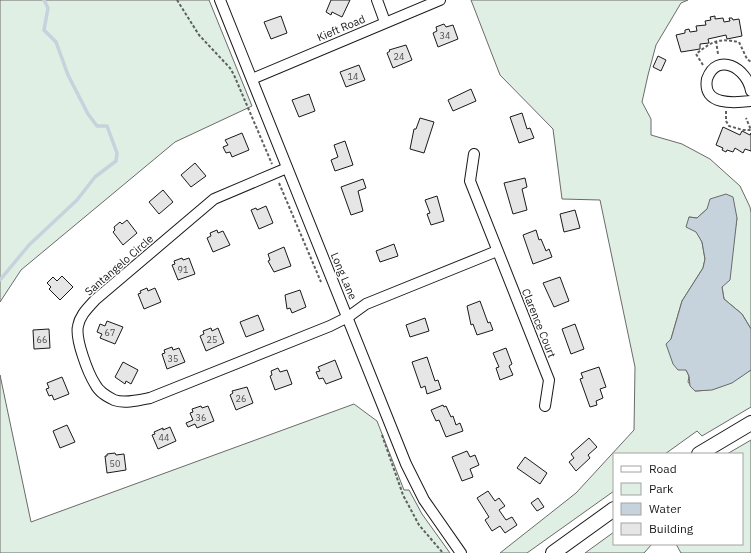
<svg xmlns="http://www.w3.org/2000/svg" width="751" height="553" font-family="'IBM Plex Sans',sans-serif">
	<rect width="100%" height="100%" fill="#fff"/>
	<g fill="#e0efe3" stroke="#6a6a6a">
		<polygon points="0,0 209,0 252,106 175,142 21,270 0,302"/>
		<path d="M471 0H688L681 3 656 45 648 75 642 102 651 119V135L682 144 710 159 740 186 750 207 751 213V329L742 314 724 299 722 287 734 237 737 218 707 209 697 218 689 217 702 242 705 259 703 268 682 301 671 339 689 376 688 382 695 391C723 390 729 382 751 370V407L702 436 697 431 665 454H614V491L527 553H500L576 493 634 430 635 367 600 200 562 199 553 129 500 75Z"/>
		<polygon points="0,375 31,522 354,404 377,421 404,490 409,490 422,514 450,553 0,553"/>
		<polygon points="751,440 751,553 681,553 676,544 742,544 742,454 727,454"/>
		<polygon points="614,532 614,544 652,544 644,553 585,553"/>
	</g>
	<polygon fill="#c6d2dc" stroke="#6a6a6a" points="726,194 733,197 737,218 730,280 722,287 724,299 742,314 751,329 751,370 732,383 712,390 695,391 690,386 689,376 686,370 678,370 673,364 666,344 671,339 682,301 703,268 705,259 702,242 696,232 686,227 689,217 697,218 707,209 710,199"/>
	<g fill="none" stroke-linecap="round" stroke-linejoin="round">
		<polyline stroke="#c6d2dc" stroke-width="3.5" points="0,280 29,245 77,200 95,177 116,161 117,153 107,126 97,126 88,114 68,75 56,42 44,30 48,8 44,0"/>
	</g>
	<g fill="#e6e6e6" stroke="#1a1a1a">
		<polygon points="331,0 350,0 342,17 332,12 331,15 326,12"/>
		<polygon points="281,16 287,33 271,39 264,22"/>
		<polygon points="715,16 715,19 723,18 724,22 730,21 729,18 732,18 733,20 739,19 742,36 727,39 726,35 708,39 709,43 700,44 700,49 681,52 676,35 685,33 685,30 689,29 690,32 697,31 696,26 706,25 705,21 711,20 710,17"/>
		<polygon points="444,24 446,27 453,25 458,39 438,47 433,33 437,31 436,27"/>
		<polygon points="406,45 412,60 393,68 387,53 390,51 389,50"/>
		<polygon points="658,56 666,60 661,71 653,67"/>
		<polygon points="359,65 365,80 346,87 340,72"/>
		<polygon points="471,89 476,101 453,111 448,100"/>
		<polygon points="309,94 315,111 299,117 292,100"/>
		<polygon points="522,113 527,129 530,128 534,138 519,143 510,117"/>
		<polygon points="420,118 434,122 424,153 410,149 414,129 416,129"/>
		<polygon points="723,127 740,135 742,131 750,135 751,133 751,151 745,149 743,153 735,148 733,152 727,150 726,152 722,150 723,148 716,145"/>
		<polygon points="242,133 249,150 232,157 230,152 226,153 223,147 228,145 225,140"/>
		<polygon points="345,141 353,165 335,171 331,160 338,157 334,145"/>
		<polygon points="195,163 206,176 191,187 181,175"/>
		<polygon points="525,178 527,187 522,189 527,210 513,214 504,183"/>
		<polygon points="363,179 366,188 358,191 363,211 351,215 341,187"/>
		<polygon points="163,190 173,202 159,214 149,202"/>
		<polygon points="437,196 444,221 431,225 427,214 430,213 425,200"/>
		<polygon points="266,206 273,223 259,229 251,210 256,208 257,210"/>
		<polygon points="575,210 580,228 564,232 560,214"/>
		<polygon points="127,220 137,233 123,245 113,232 115,230 114,227 120,222 122,224"/>
		<polygon points="217,230 218,233 223,231 230,245 213,252 207,238 211,236 210,233"/>
		<polygon points="536,230 539,240 541,239 546,251 549,249 552,257 533,264 523,235"/>
		<polygon points="394,244 398,256 380,262 376,251"/>
		<polygon points="284,247 291,266 274,272 268,261 270,260 268,254"/>
		<polygon points="182,258 183,260 189,258 195,274 178,280 172,265 175,264 174,261"/>
		<polygon points="62,276 73,287 60,300 49,289 51,287 47,283 53,277 57,281"/>
		<polygon points="560,277 569,301 554,307 543,283"/>
		<polygon points="147,288 148,291 155,288 161,302 144,309 138,294 141,293 140,291"/>
		<polygon points="300,290 306,307 292,313 290,308 287,309 285,295"/>
		<polygon points="480,301 488,323 490,322 493,330 477,335 473,324 471,325 467,306"/>
		<polygon points="258,315 264,330 246,337 240,322"/>
		<polygon points="425,318 429,331 410,337 406,325"/>
		<polygon points="107,321 123,327 115,344 100,338 102,334 97,332 100,324 105,326"/>
		<polygon points="575,324 584,349 571,354 562,329"/>
		<polygon points="211,328 212,331 218,328 224,343 206,351 200,336 204,334 203,331"/>
		<polygon points="49,329 50,348 34,349 33,330"/>
		<polygon points="172,347 173,350 179,348 185,362 167,369 162,354 165,353 164,350"/>
		<polygon points="506,348 512,364 509,366 513,375 500,380 496,368 499,367 493,353"/>
		<polygon points="427,357 435,381 438,380 441,389 427,394 425,386 421,388 412,362"/>
		<polygon points="335,360 342,378 326,384 323,378 319,379 316,372 320,371 318,367"/>
		<polygon points="123,362 138,370 131,384 126,381 125,384 115,377"/>
		<polygon points="599,367 606,387 600,389 603,398 596,401 597,405 590,407 580,379 583,378 581,373"/>
		<polygon points="278,368 280,372 287,370 292,384 275,390 270,376 272,375 271,371"/>
		<polygon points="62,377 69,394 54,400 52,395 49,396 46,389 49,388 47,383"/>
		<polygon points="247,387 253,403 236,410 230,395 233,393 232,391"/>
		<polygon points="443,405 444,407 446,406 451,417 453,416 456,425 460,423 463,431 446,437 439,420 436,421 431,410"/>
		<polygon points="201,406 202,408 208,406 214,421 197,428 195,424 188,427 186,423 193,420 190,413 193,412 192,409"/>
		<polygon points="67,425 75,442 60,448 53,431"/>
		<polygon points="170,427 176,441 158,449 152,435 155,434 154,432 163,428 163,430"/>
		<polygon points="589,438 597,447 588,455 590,458 576,471 569,462 574,458 571,454"/>
		<polygon points="467,451 470,457 475,455 479,465 470,469 473,477 462,481 452,457"/>
		<polygon points="115,453 116,455 124,454 126,470 107,473 105,456 107,456 107,454"/>
		<polygon points="525,457 547,473 540,484 517,468"/>
		<polygon points="488,491 495,501 499,498 505,506 499,510 506,520 512,517 517,525 505,533 500,526 492,531 485,520 489,517 477,498"/>
		<polygon points="538,498 544,507 537,511 531,503"/>
	</g>
	<g fill="none" stroke-linecap="round" stroke-linejoin="round">
		<g stroke="#1a1a1a" stroke-width="12">
			<g id="street">
				<polyline points="220,0 406,464 424,500 461,553"/>
				<polyline points="377,0 385,22"/>
				<polyline points="252,79 440,0"/>
				<path d="M751 91C747 68 717 51 707 79 702 106 735 103 751 101"/>
				<polyline points="474,154 470,181 549,380 545,406"/>
				<path d="M287 168 214 199 95 300C88 308 80 315 78 326 75 339 88 373 95 384 99 392 106 396 114 400 124 404 140 400 150 398L330 326 348 317 366 304 497 251"/>
			</g>
		</g>
		<g stroke="#1a1a1a" stroke-width="16">
			<g id="secondary">
				<polyline points="699,454 751,423"/>
				<polyline points="553,553 614,509"/>
			</g>
		</g>
		<g stroke="#5f5f5f" stroke-width="2" stroke-dasharray="3 2" stroke-linecap="butt">
			<polyline points="177,0 199,35 230,68 234,75 272,164"/>
			<polyline points="716,41 718,54"/>
			<path d="M703 65 696 54C713 41 717 38 739 42L747 59 751 62"/>
			<polyline points="726,111 726,121 729,126 743,130 751,130 746,118"/>
			<polyline points="279,183 321,282"/>
			<polyline points="382,435 403,495 419,525 443,553"/>
		</g>
		<use href="#street" stroke="#fff" stroke-width="10"/>
		<use href="#secondary" stroke="#fff" stroke-width="14"/>
	</g>
	<g text-anchor="middle" dominant-baseline="central" stroke-width="3" stroke-linejoin="round" paint-order="stroke">
		<g font-size="9" fill="#4d4d4d">
			<text x="445" y="35">34</text>
			<text x="399" y="56">24</text>
			<text x="353" y="76">14</text>
			<text x="183" y="269">91</text>
			<text x="110" y="332">67</text>
			<text x="42" y="339">66</text>
			<text x="212" y="339">25</text>
			<text x="173" y="358">35</text>
			<text x="241" y="398">26</text>
			<text x="201" y="417">36</text>
			<text x="164" y="437">44</text>
			<text x="115" y="463">50</text>
		</g>
		<g font-size="11" fill="#1a1a1a" stroke="#fff">
			<text transform="translate(341 28) rotate(-23)">Kieft Road</text>
			<text transform="translate(119 265) rotate(-41)">Santangelo Circle</text>
			<text transform="translate(344 276) rotate(67)">Long Lane</text>
			<text transform="translate(539 323) rotate(68)">Clarence Court</text>
		</g>
	</g>
	<rect x="613" y="453" width="130" height="92" fill="#ffffff" stroke="#a3a3a3"/>
	<rect x="621" y="466" width="20" height="6" fill="#ffffff" stroke="#a3a3a3"/>
	<text x="649" y="473" font-size="12" fill="#1a1a1a">Road</text>
	<rect x="621" y="483" width="20" height="12" fill="#e0efe3" stroke="#a3a3a3"/>
	<text x="649" y="493" font-size="12" fill="#1a1a1a">Park</text>
	<rect x="621" y="503" width="20" height="12" fill="#c6d2dc" stroke="#a3a3a3"/>
	<text x="649" y="513" font-size="12" fill="#1a1a1a">Water</text>
	<rect x="621" y="523" width="20" height="12" fill="#e6e6e6" stroke="#a3a3a3"/>
	<text x="649" y="533" font-size="12" fill="#1a1a1a">Building</text>
</svg>
